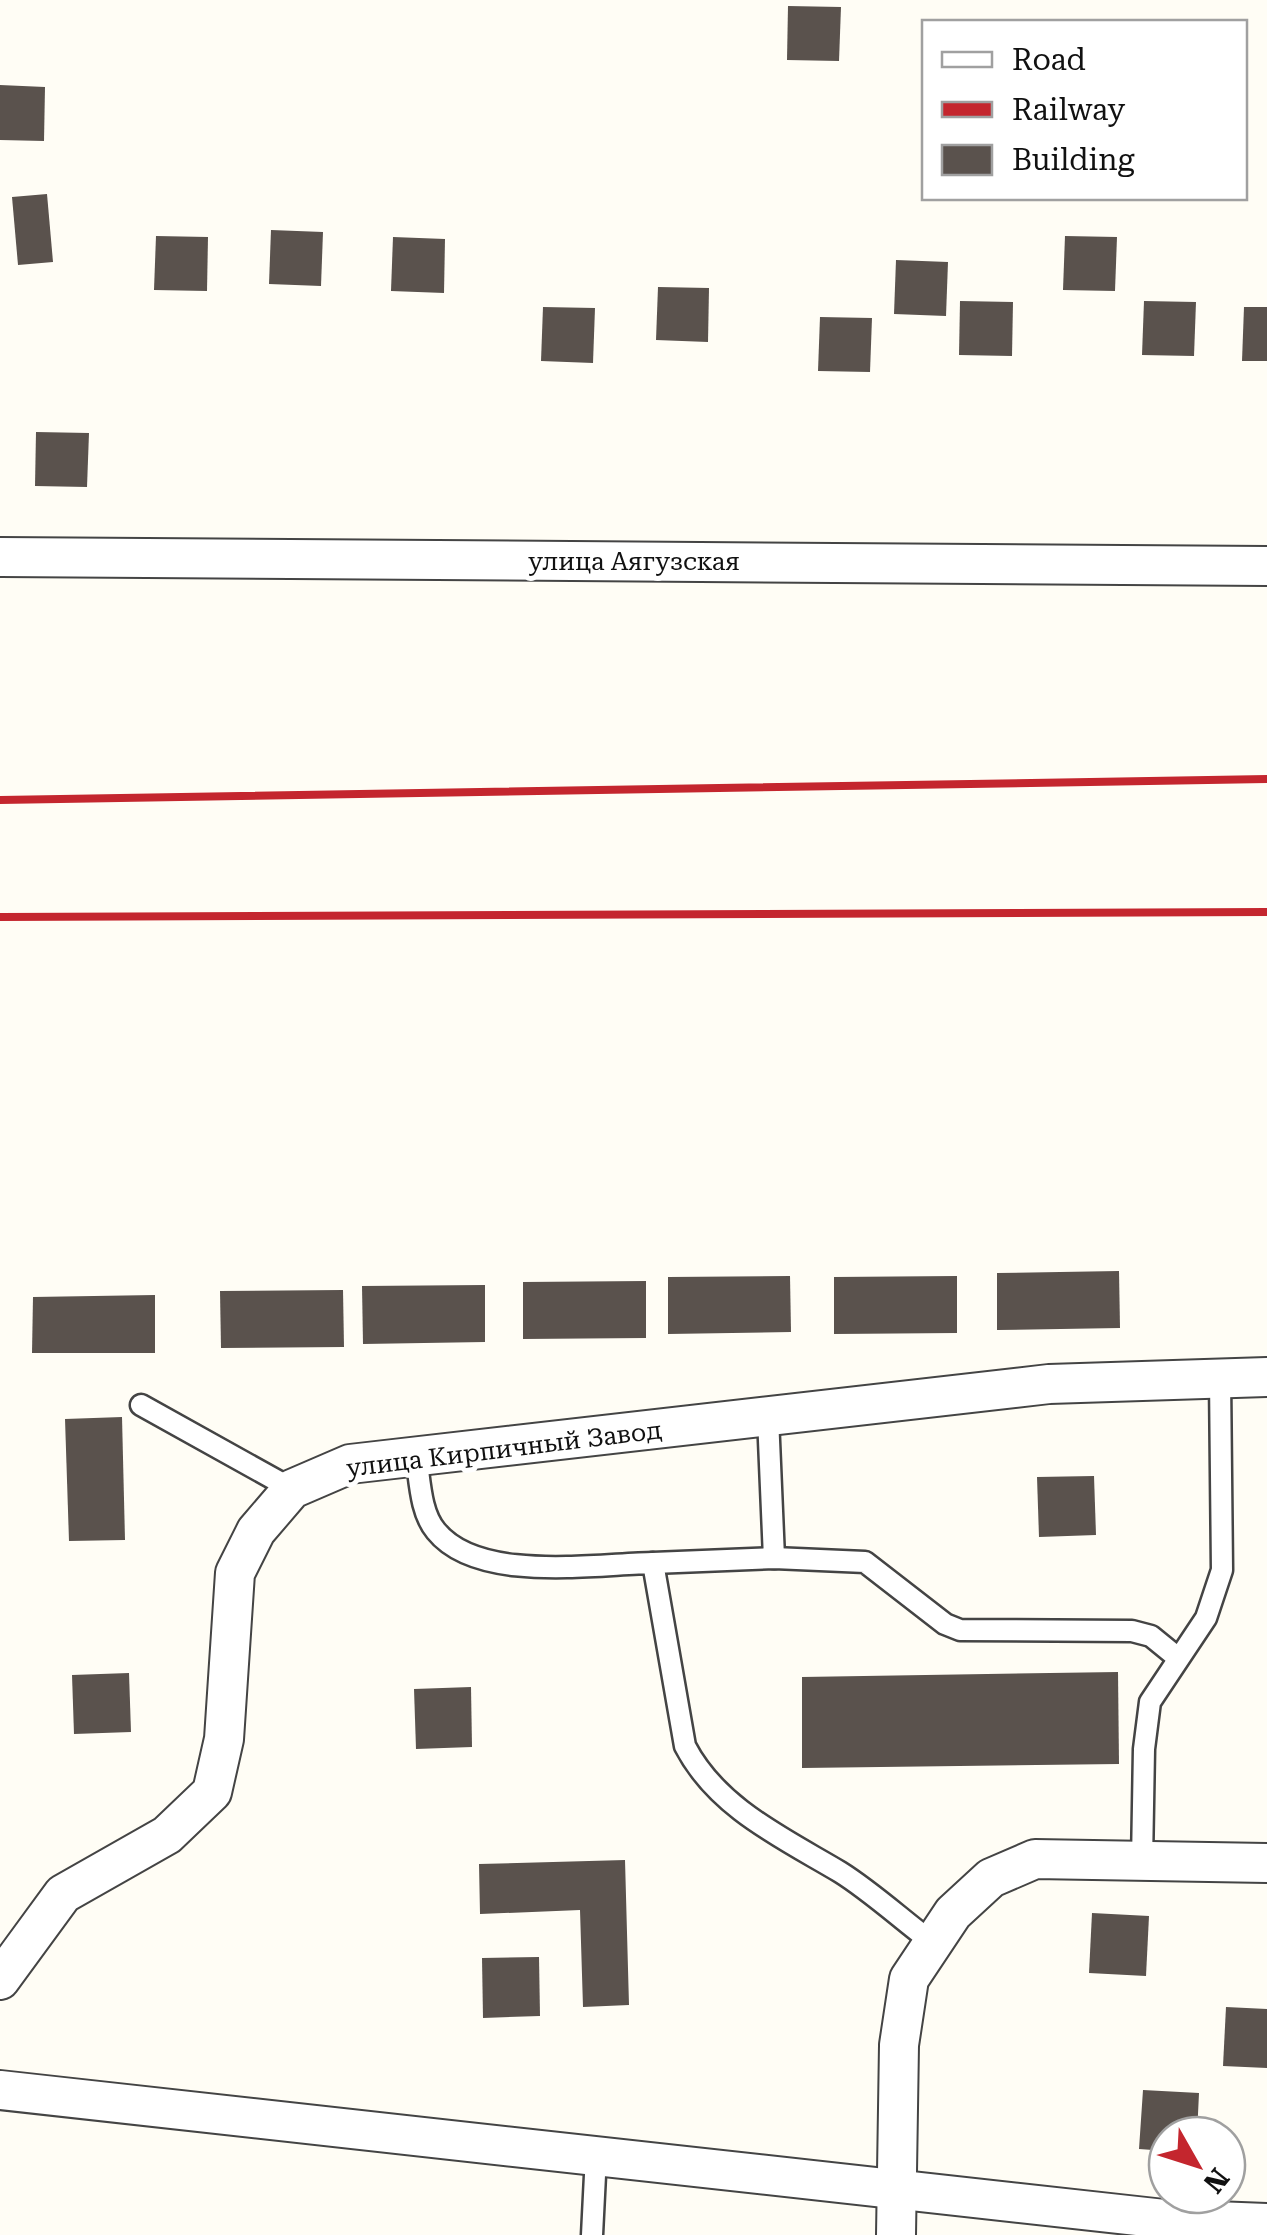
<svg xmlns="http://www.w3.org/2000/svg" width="1267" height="2235" font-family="'Roboto Serif',serif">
	<rect width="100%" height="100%" fill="#fffdf5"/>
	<g fill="#5a524d">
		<polygon points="788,6 841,7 839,61 787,60"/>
		<polygon points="0,85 45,87 44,141 0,140"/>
		<polygon points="47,194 53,262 18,265 12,197"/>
		<polygon points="271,230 323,232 321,286 269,284"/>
		<polygon points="156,236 208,237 207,291 154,290"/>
		<polygon points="1065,236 1117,237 1115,291 1063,290"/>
		<polygon points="393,237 445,239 444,293 391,291"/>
		<polygon points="896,260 948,262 946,316 894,314"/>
		<polygon points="658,287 709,288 708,342 656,340"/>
		<polygon points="960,301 1013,302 1012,356 959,355"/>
		<polygon points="1144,301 1196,302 1194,356 1142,355"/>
		<polygon points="543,307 595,308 593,363 541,361"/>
		<polygon points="1244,307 1267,307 1267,361 1242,361"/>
		<polygon points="820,317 872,318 870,372 818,371"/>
		<polygon points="36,432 89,433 87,487 35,486"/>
		<polygon points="1119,1271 1120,1328 997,1330 997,1273"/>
		<polygon points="790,1276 791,1332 668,1334 668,1277"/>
		<polygon points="957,1276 957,1333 834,1334 834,1277"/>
		<polygon points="646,1281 646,1338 523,1339 523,1282"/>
		<polygon points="485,1285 485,1342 363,1344 362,1286"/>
		<polygon points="343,1290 344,1347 221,1348 220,1291"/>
		<polygon points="155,1295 155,1353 32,1353 33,1297"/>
		<polygon points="122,1417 125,1540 69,1541 65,1419"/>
		<polygon points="1094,1476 1096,1535 1039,1537 1037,1477"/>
		<polygon points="1118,1672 1119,1764 802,1768 802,1677"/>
		<polygon points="129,1673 131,1732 74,1734 72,1675"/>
		<polygon points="471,1687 472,1747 416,1749 414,1689"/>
		<polygon points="625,1860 629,2005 583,2007 580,1910 480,1914 479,1864"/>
		<polygon points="1092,1913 1149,1916 1146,1976 1089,1973"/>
		<polygon points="539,1957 540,2016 483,2018 482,1958"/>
		<polygon points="1226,2007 1267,2009 1267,2068 1223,2066"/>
		<polygon points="1143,2090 1199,2093 1197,2135 1167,2135 1167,2151 1139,2149"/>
	</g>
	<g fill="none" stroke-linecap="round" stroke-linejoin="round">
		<g stroke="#444" stroke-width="25">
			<g id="service">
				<polyline points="141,1405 292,1489"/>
				<polyline points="768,1417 774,1558"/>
				<path d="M416 1456C420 1480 420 1512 436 1531 478 1583 594 1564 653 1563L685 1746C717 1808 783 1838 840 1872 872 1892 902 1920 933 1943"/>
				<polyline points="653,1563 774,1558 865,1562 945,1624 960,1630 1132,1631 1151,1636 1178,1658"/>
				<polyline points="1142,1862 1144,1749 1150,1702 1206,1618 1222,1570 1220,1378"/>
				<polyline points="592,2235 596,2155"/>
			</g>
		</g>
		<g stroke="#444" stroke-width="42">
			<g id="minor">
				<polyline points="0,557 1267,566"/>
				<polyline points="0,1980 63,1894 167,1835 212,1792 224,1739 235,1573 256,1531 292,1489 350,1464 1049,1384 1267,1377"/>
				<polyline points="0,2090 1164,2219 1267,2223"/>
				<polyline points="896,2235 899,2045 909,1979 953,1913 991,1878 1035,1859 1267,1863"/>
			</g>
		</g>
		<use href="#service" stroke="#fff" stroke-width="20"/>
		<use href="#minor" stroke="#fff" stroke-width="38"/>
		<g stroke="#c4262e" stroke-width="8">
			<polyline points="0,800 1267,779"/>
			<polyline points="0,917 1267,912"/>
		</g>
	</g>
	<g text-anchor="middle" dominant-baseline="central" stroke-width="10" stroke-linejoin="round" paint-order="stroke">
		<g font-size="25" fill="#111" stroke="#fff">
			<text x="634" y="561">улица Аягузская</text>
			<text transform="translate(504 1449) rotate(-7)">улица Кирпичный Завод</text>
		</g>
	</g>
	<rect x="922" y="20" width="325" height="180" fill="#ffffff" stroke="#a0a0a0" stroke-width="2.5"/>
	<rect x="942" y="52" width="50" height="15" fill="#ffffff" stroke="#a0a0a0" stroke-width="2.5"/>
	<text x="1012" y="70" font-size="30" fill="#111111">Road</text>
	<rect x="942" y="102" width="50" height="15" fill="#c4262e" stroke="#a0a0a0" stroke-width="2.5"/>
	<text x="1012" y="120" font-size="30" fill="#111111">Railway</text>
	<rect x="942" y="145" width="50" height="30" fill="#5a524d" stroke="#a0a0a0" stroke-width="2.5"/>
	<text x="1012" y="170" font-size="30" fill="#111111">Building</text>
	<g transform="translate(1197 2165) rotate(129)"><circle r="48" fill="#ffffff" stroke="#a0a0a0" stroke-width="2.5"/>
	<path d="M0-8L18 38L0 25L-18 38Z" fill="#c4262e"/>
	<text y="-15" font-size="28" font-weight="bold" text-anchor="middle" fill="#111111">N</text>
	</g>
</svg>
